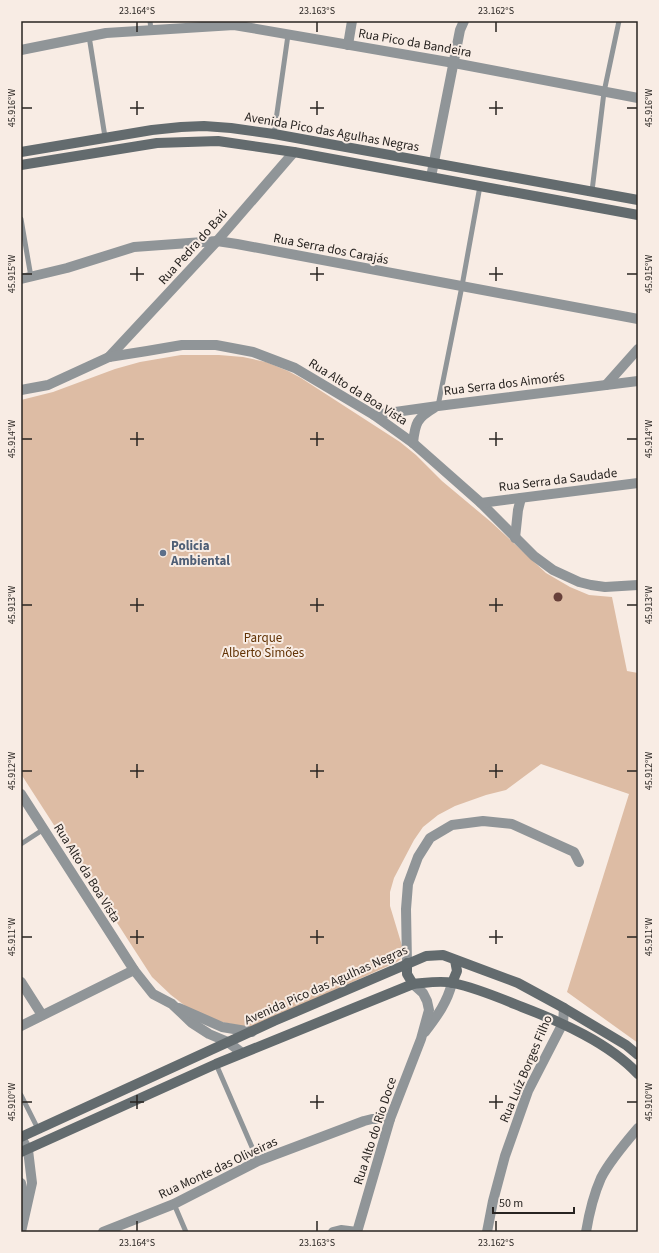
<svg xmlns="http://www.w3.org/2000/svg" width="659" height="1253" font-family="'Source Sans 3',sans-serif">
	<rect width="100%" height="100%" fill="#f8ece4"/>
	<polygon fill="#ddbca4" points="181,355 219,355 243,357 266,362 288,371 301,378 400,442 416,455 442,481 491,522 546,573 570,587 589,595 612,597 627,671 638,673 638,1043 567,992 629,794 541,764 506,790 486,795 455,806 438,815 423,827 414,840 394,878 390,892 390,906 403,949 401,959 397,962 251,1028 217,1021 188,1008 171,995 152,977 21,774 21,400 53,392 115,369 140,362"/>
	<circle fill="#67403a" cx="558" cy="597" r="4.5"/>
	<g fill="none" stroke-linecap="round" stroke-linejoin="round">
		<g stroke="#909598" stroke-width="5">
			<polyline points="150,21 151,30"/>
			<polyline points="89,36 105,137"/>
			<polyline points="274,134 288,35"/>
			<polyline points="592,191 604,92 619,21"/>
			<polyline points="21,219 31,277"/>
			<polyline points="438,406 462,286 480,186"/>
			<polyline points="21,844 44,829"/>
			<polyline points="216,1064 258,1161"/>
			<polyline points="21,1095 38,1129"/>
			<polyline points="174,1204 186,1232"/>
		</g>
		<g stroke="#909598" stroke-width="10">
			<polyline points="348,45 352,21"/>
			<polyline points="21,50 106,33 234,25 454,63 638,98"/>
			<polyline points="431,177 460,30 464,21"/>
			<polyline points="21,279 67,268 134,247 217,241 237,244 638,319"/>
			<polyline points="109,357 217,241 294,152"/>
			<polyline points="606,385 638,349"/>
			<polyline points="21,390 48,385 109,357 147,351 182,345 216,345 253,352 295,368 374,415 413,443 481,503 534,556 553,570 579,582 591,585 605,587 638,585"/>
			<polyline points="374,415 438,406 638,381"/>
			<path d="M413 443C415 423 417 418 434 408"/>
			<polyline points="481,503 638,483"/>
			<polyline points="515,538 518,510 521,498"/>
			<polyline points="21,794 134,970 153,994 172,1004 192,1023 209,1034 228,1042 242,1053"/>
			<polyline points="407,963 406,909 408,884 418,857 430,838 452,825 483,821 512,824 574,852 579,862"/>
			<polyline points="21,982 42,1015"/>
			<polyline points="179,1008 222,1027 252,1032"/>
			<polyline points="21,1026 134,970"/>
			<path d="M425 1032C437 1016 447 1003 452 983"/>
			<polyline points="21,1183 23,1207"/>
			<polyline points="21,1232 32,1183 28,1150 21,1137"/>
			<polyline points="103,1232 174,1204 258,1161 364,1121 372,1119 390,1119"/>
			<polyline points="333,1232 341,1230 357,1232"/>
			<polyline points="357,1232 390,1119 421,1039 429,1010 427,1001 423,993 413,984"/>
			<polyline points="487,1232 493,1201 505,1156 528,1091 563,1023 564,1008"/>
			<path d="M586 1232C589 1214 593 1196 601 1178 609 1162 626 1142 638 1128"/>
		</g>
		<g stroke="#636b6e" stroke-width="10">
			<polyline points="21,152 152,130 181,127 204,126 231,128 274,134 638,200"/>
			<polyline points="21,165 157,143 218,141 294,152 638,215"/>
			<polyline points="407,963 407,974 413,984"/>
			<polyline points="452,983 457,971 455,960"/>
			<polyline points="21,1137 274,1021 426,956 443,955 518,983 564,1008 626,1045 638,1055"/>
			<path d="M21 1152 216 1064 413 984C426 983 440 980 453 983 477 988 500 998 522 1007 561 1022 609 1043 638 1074"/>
		</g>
	</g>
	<path fill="none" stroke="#282421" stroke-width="1.5" d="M137 22V32M317 22V32M496 22V32M137 101V115M317 101V115M496 101V115M22 108H32M130 108H144M310 108H324M489 108H503M627 108H637M137 267V281M317 267V281M496 267V281M22 274H32M130 274H144M310 274H324M489 274H503M627 274H637M137 432V446M317 432V446M496 432V446M22 439H32M130 439H144M310 439H324M489 439H503M627 439H637M137 598V612M317 598V612M496 598V612M22 605H32M130 605H144M310 605H324M489 605H503M627 605H637M137 764V778M317 764V778M496 764V778M22 771H32M130 771H144M310 771H324M489 771H503M627 771H637M137 930V944M317 930V944M496 930V944M22 937H32M130 937H144M310 937H324M489 937H503M627 937H637M137 1095V1109M317 1095V1109M496 1095V1109M22 1102H32M130 1102H144M310 1102H324M489 1102H503M627 1102H637M137 1221V1231M317 1221V1231M496 1221V1231"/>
	<circle fill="#5c6f8a" stroke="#f8ece4" stroke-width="1.5" cx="163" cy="553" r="4"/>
	<g text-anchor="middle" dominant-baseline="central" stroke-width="4" stroke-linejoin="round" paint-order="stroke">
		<g font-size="13" fill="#282421" stroke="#f8ece4">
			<text transform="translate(415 43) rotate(10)">Rua Pico da Bandeira</text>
			<text transform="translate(332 132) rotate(10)">Avenida Pico das Agulhas Negras</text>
			<text transform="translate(193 247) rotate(-48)">Rua Pedra do Baú</text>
			<text transform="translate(331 249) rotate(11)">Rua Serra dos Carajás</text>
			<text transform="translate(504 384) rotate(-7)">Rua Serra dos Aimorés</text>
			<text transform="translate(358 392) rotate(32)">Rua Alto da Boa Vista</text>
			<text transform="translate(558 480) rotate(-7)">Rua Serra da Saudade</text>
			<text transform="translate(87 873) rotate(58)">Rua Alto da Boa Vista</text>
			<text transform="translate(326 985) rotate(-24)">Avenida Pico das Agulhas Negras</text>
			<text transform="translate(526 1069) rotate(-67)">Rua Luíz Borges Filho</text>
			<text transform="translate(375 1131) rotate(-72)">Rua Alto do Rio Doce</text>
			<text transform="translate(218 1168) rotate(-25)">Rua Monte das Oliveiras</text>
		</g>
		<g font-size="13" font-weight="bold" fill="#4e5e75" stroke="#f8ece4" text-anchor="start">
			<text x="171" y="546">Policia<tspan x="171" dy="15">Ambiental</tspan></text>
		</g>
		<g font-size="13" fill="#613204" stroke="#f8ece4">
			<text x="263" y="638">Parque<tspan x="263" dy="15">Alberto Simões</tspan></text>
		</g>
	</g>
	<rect width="659" height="1253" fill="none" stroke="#f8ece4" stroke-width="44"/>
	<path d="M493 1207v6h81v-6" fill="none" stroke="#282421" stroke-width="2"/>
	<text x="499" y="1207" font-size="12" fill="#282421" stroke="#f8ece4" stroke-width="3" paint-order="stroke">50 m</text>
	<rect x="22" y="22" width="615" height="1209" fill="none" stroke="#282421" stroke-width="1.5"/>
	<g font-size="10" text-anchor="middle" fill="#282421">
		<text x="137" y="14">23.164°S</text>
		<text x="317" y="14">23.163°S</text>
		<text x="496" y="14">23.162°S</text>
		<text transform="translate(11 108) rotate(-90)" y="4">45.916°W</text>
		<text transform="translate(648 108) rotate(-90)" y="4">45.916°W</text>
		<text transform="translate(11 274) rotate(-90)" y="4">45.915°W</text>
		<text transform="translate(648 274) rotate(-90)" y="4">45.915°W</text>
		<text transform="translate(11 439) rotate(-90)" y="4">45.914°W</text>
		<text transform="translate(648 439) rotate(-90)" y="4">45.914°W</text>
		<text transform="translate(648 605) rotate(-90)" y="4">45.913°W</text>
		<text transform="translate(11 605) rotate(-90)" y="4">45.913°W</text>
		<text transform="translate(11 771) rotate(-90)" y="4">45.912°W</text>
		<text transform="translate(648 771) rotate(-90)" y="4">45.912°W</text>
		<text transform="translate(11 937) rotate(-90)" y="4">45.911°W</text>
		<text transform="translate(648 937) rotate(-90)" y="4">45.911°W</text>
		<text transform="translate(648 1102) rotate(-90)" y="4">45.910°W</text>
		<text transform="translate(11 1102) rotate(-90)" y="4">45.910°W</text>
		<text x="137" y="1246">23.164°S</text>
		<text x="317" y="1246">23.163°S</text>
		<text x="496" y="1246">23.162°S</text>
	</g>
</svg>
